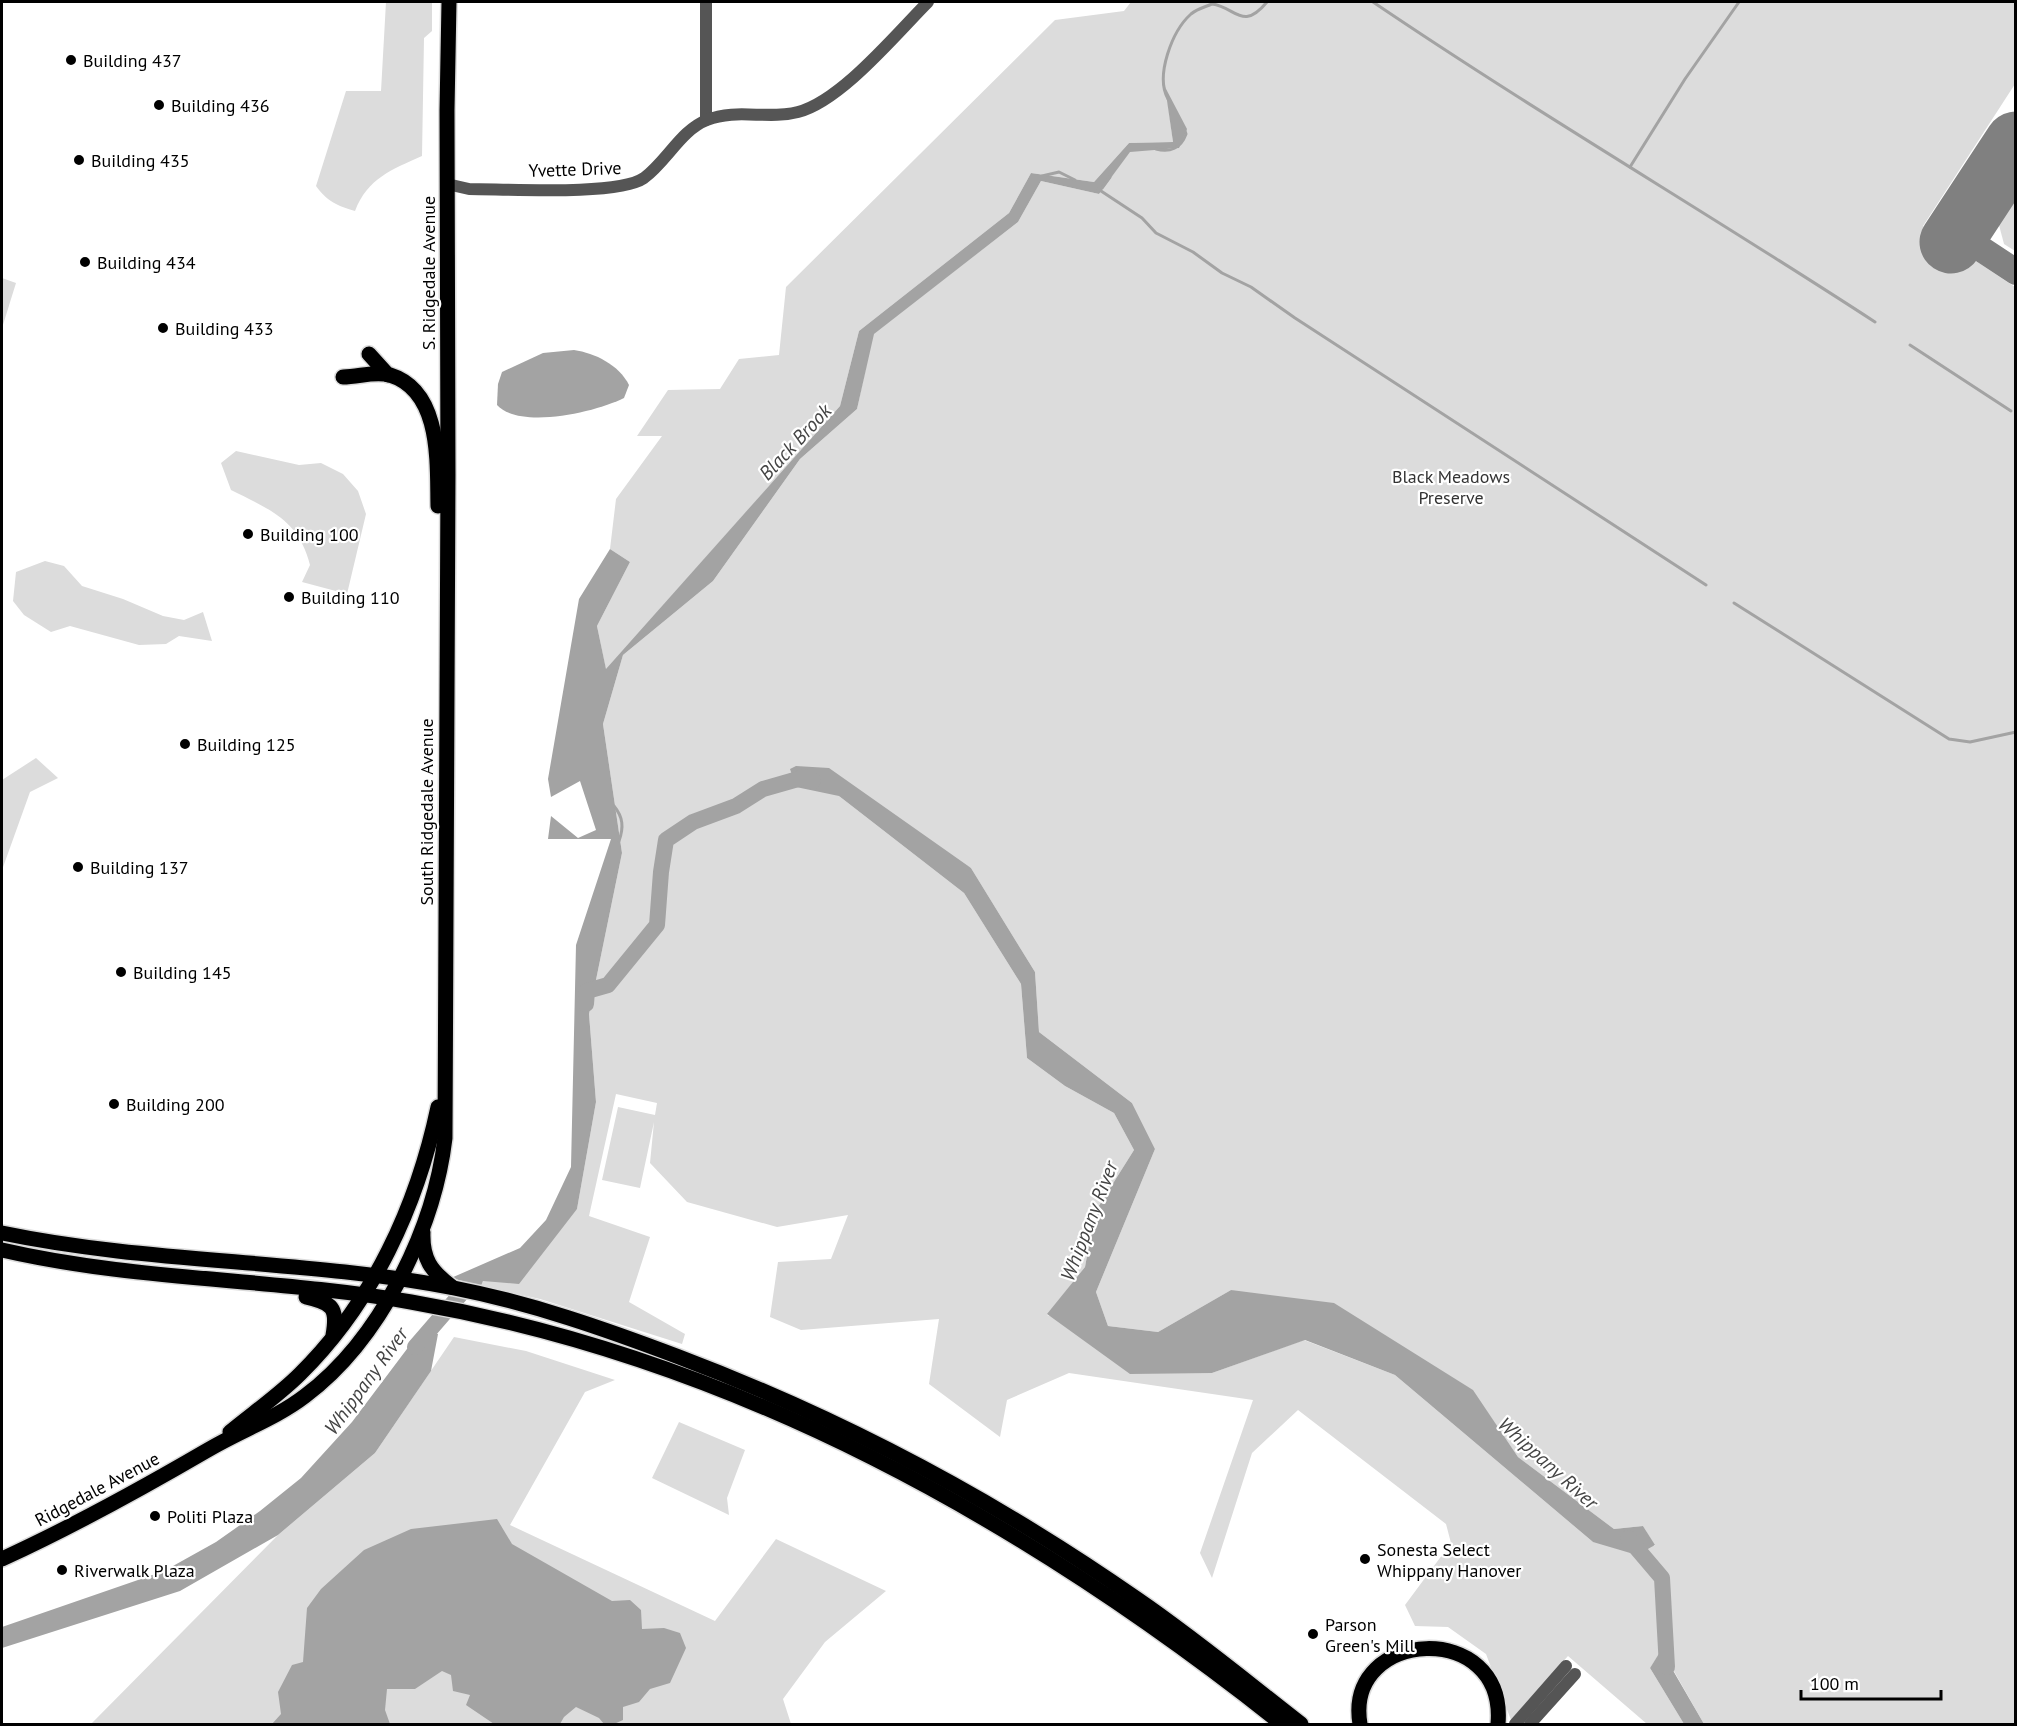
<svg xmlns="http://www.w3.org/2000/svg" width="2017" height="1726" font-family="'PT Sans',sans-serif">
	<rect width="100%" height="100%" fill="#fff"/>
	<g fill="#dcdcdc" fill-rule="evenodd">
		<path d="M386 2H432V31L424 38 422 156C391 170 368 178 355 211 337 206 327 201 316 186L346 91H381Z"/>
		<path d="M1131 2H2015V84L1923 226 2015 287V1724H1704L1671 1666 1670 1638 1650 1668 1684 1724H1647L1568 1656 1511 1720 1486 1654 1448 1627 1415 1626 1405 1605 1451 1543 1446 1524 1298 1410 1252 1453 1212 1578 1200 1553 1253 1400 1069 1373 1007 1400 1000 1437 929 1384 939 1319 801 1330 770 1317 778 1262 831 1259 848 1215 777 1227 687 1202 650 1163 654 1122 640 1188 602 1180 618 1107 655 1115 657 1103 616 1094 589 1216 650 1237 629 1302 685 1334 682 1344 540 1299 481 1286 483 1281 577 1209 596 1102 589 1014 622 853 603 724 623 655 713 581 800 459 857 409 873 334 1018 222 1041 181 1099 194 1130 151 1179 148 1166 89 1173 142 1129 143 1094 182 1031 173 1009 213 859 331 840 406 606 670 597 626 630 562 610 549 616 499 662 436H637L668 390 720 389 739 359 779 355 786 287 1055 20 1124 11ZM839 796 971 868 1035 972 1039 1032 1132 1103 1155 1149 1096 1292 1108 1326 1158 1332 1231 1290 1472 1390 1518 1457 1614 1529 1643 1526 1655 1546 1593 1542 1395 1375 1304 1340 1212 1373 1047 1315 1085 1267 1095 1212 1134 1150 1114 1113 1065 1086 1027 1058 1021 984 964 893Z"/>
		<polygon points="2015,200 2015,251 2004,244 1999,225"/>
		<polygon points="2,278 16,283 2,328"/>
		<path d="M236 451 299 465 321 463 343 474 358 491 366 514 347 594 302 582 310 565C299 520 269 509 231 490L221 463Z"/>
		<polygon points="45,561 64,566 82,586 123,599 163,616 184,620 203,612 212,641 179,636 166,644 139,645 70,626 51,632 24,615 13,601 16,572"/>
		<polygon points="36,758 58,778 30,792 2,870 2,780"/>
		<polygon points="454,1337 526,1351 615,1380 585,1392 510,1525 715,1621 776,1539 886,1591 825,1642 783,1699 791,1724 91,1724 278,1535 375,1453"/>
		<polygon points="679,1422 745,1450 727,1498 729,1515 652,1478"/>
	</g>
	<g fill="#a3a3a3">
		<polygon points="1165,87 1187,129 1179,148 1130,152 1099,194 1041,181 1018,222 874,334 857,409 800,459 713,581 623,655 603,724 622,853 589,1014 596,1102 577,1209 519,1284 483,1281 481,1286 451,1278 520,1248 546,1220 571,1167 576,945 611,839 548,839 551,816 578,838 596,830 580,781 551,797 548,779 579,599 610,549 630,562 597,626 606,669 840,406 859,331 1009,213 1031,173 1094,182 1129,143 1173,142"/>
		<path d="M574 350C595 353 619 365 629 385L624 398C596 412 520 430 497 405L498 384 502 372 543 353Z"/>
		<polygon points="796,766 829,768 971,868 1035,972 1039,1032 1132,1103 1155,1149 1096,1292 1108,1326 1158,1332 1231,1290 1334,1303 1473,1390 1518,1457 1614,1529 1643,1526 1655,1545 1637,1555 1593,1542 1395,1375 1305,1340 1212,1373 1130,1374 1047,1314 1085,1267 1095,1212 1134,1150 1114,1113 1065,1086 1027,1058 1021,984 964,893 839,796 796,787 790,769"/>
		<polygon points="422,1329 438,1334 431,1371 375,1453 278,1535 180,1591 2,1648 2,1627 164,1571 216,1542 260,1511 301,1478 352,1422"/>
		<polygon points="497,1519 512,1544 612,1601 630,1600 641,1610 642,1629 664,1628 680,1633 686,1648 670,1683 650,1689 639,1702 623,1707 623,1720 614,1724 604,1724 599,1718 576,1707 564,1717 560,1724 494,1724 466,1705 470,1695 453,1691 451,1675 442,1671 415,1689 387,1689 385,1710 390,1724 272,1724 281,1714 278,1692 292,1665 303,1662 307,1608 321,1589 364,1550 411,1529"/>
		<polygon points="1670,1636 1671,1667 1704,1724 1684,1724 1650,1668"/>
	</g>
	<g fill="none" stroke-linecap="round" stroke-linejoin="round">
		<g stroke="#a3a3a3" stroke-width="3">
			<path d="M1373 2C1537 113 1708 213 1875 322"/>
			<path d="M1168 99C1155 76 1172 31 1191 14 1197 9 1205 7 1212 4 1236 7 1242 32 1267 2"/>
			<path d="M1156 149C1170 153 1181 148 1186 134L1184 128"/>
			<polyline points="1630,167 1685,79 1739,2"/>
			<polyline points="1042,176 1059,172 1075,180"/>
			<polyline points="1102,188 1110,177"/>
			<polyline points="1098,189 1142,218 1156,233 1193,252 1222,273 1251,287 1295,318 1706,585"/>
			<polyline points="1910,345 2011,411"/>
			<polyline points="1734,603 1949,739 1970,742 2016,732"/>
			<path d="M614 806C623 817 624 827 619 841"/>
		</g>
		<g stroke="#a3a3a3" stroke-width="16">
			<polyline points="586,1004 587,991 608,985 657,925 661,872 666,840 693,822 736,806 763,789 805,777 813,781"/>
			<polyline points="415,1347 473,1280"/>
			<polyline points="1628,1538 1662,1578 1667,1667"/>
		</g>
		<polyline stroke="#808080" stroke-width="26" points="1957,233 2016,272"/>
		<polyline stroke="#808080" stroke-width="63" points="1951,242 2016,143"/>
		<g stroke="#dbdbdb" stroke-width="18">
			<g id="major">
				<polyline points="369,354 388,375"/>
				<path d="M343 377C359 377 374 371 390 375 442 391 437 464 438 506"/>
				<path d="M423 1232C422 1259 431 1271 452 1287"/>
				<path d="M2 1233C151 1264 305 1259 454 1288 531 1303 605 1329 679 1357 840 1418 995 1500 1137 1599 1194 1638 1247 1682 1301 1724"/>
				<path d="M2 1250C136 1281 275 1278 411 1302 737 1358 1026 1521 1282 1724"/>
				<path d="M306 1297C332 1303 338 1307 333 1335"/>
				<path d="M230 1432C253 1413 279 1395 300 1374 373 1302 417 1206 438 1107"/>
				<path d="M2 1559C72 1527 139 1490 206 1451 239 1431 275 1419 305 1396 380 1340 434 1230 445 1138L448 474 447 110 449 2"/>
				<path d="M1360 1724C1344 1628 1507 1619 1498 1724"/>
			</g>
		</g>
		<g stroke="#555" stroke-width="12">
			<polyline points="706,120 706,2"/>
			<path d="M447 184 469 189C506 189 618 196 644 178 667 161 681 130 707 120 736 108 768 120 798 112 841 101 896 34 928 2"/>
			<polyline points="1515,1724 1566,1666"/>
			<polyline points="1530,1724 1575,1674"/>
		</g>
		<use href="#major" stroke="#000" stroke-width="15"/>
	</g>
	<g fill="#000" stroke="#fff" stroke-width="2">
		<circle cx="71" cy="60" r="6"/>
		<circle cx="159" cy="105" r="6"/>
		<circle cx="79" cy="160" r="6"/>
		<circle cx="85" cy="262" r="6"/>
		<circle cx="163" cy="328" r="6"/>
		<circle cx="248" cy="534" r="6"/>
		<circle cx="289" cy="597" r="6"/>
		<circle cx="185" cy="744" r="6"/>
		<circle cx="78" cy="867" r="6"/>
		<circle cx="121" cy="972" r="6"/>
		<circle cx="114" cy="1104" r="6"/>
		<circle cx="155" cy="1516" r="6"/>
		<circle cx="1365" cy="1559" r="6"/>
		<circle cx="62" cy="1570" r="6"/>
		<circle cx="1313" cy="1634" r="6"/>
	</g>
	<g text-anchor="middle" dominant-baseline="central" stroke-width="4.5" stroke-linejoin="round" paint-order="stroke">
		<g font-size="18" fill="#000" stroke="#fff" text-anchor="start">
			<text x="83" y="60">Building 437</text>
			<text x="171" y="105">Building 436</text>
			<text x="91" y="160">Building 435</text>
			<text x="97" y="262">Building 434</text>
			<text x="175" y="328">Building 433</text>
			<text x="260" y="534">Building 100</text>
			<text x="301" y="597">Building 110</text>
			<text x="197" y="744">Building 125</text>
			<text x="90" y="867">Building 137</text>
			<text x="133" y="972">Building 145</text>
			<text x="126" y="1104">Building 200</text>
			<text x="167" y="1516">Politi Plaza</text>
			<text x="1377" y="1549">Sonesta Select<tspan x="1377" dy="21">Whippany Hanover</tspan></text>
			<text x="74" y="1570">Riverwalk Plaza</text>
			<text x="1325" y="1624">Parson<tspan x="1325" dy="21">Green's Mill</tspan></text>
		</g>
		<g font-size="18" fill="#000" stroke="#fff">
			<text transform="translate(575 169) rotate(-2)">Yvette Drive</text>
			<text transform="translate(428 273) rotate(-90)">S. Ridgedale Avenue</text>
			<text transform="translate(426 812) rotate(-90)">South Ridgedale Avenue</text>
			<text transform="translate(97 1489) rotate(-28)">Ridgedale Avenue</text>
		</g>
		<g font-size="18" fill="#333" stroke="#fff">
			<text x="1451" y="476">Black Meadows<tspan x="1451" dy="21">Preserve</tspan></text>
		</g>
		<g font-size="20" font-style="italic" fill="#444" stroke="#fff">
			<text transform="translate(795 442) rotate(-47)">Black Brook</text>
			<text transform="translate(1089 1221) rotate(-69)">Whippany River</text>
			<text transform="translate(366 1381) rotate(-54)">Whippany River</text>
			<text transform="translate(1548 1463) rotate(42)">Whippany River</text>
		</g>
	</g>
	<rect width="2017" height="1726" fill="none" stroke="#000000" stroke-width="6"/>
	<path d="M1801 1690v9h140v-9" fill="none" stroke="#000000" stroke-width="3"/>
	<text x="1810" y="1690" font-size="18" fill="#000000" stroke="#ffffff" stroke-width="4.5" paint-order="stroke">100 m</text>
</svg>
